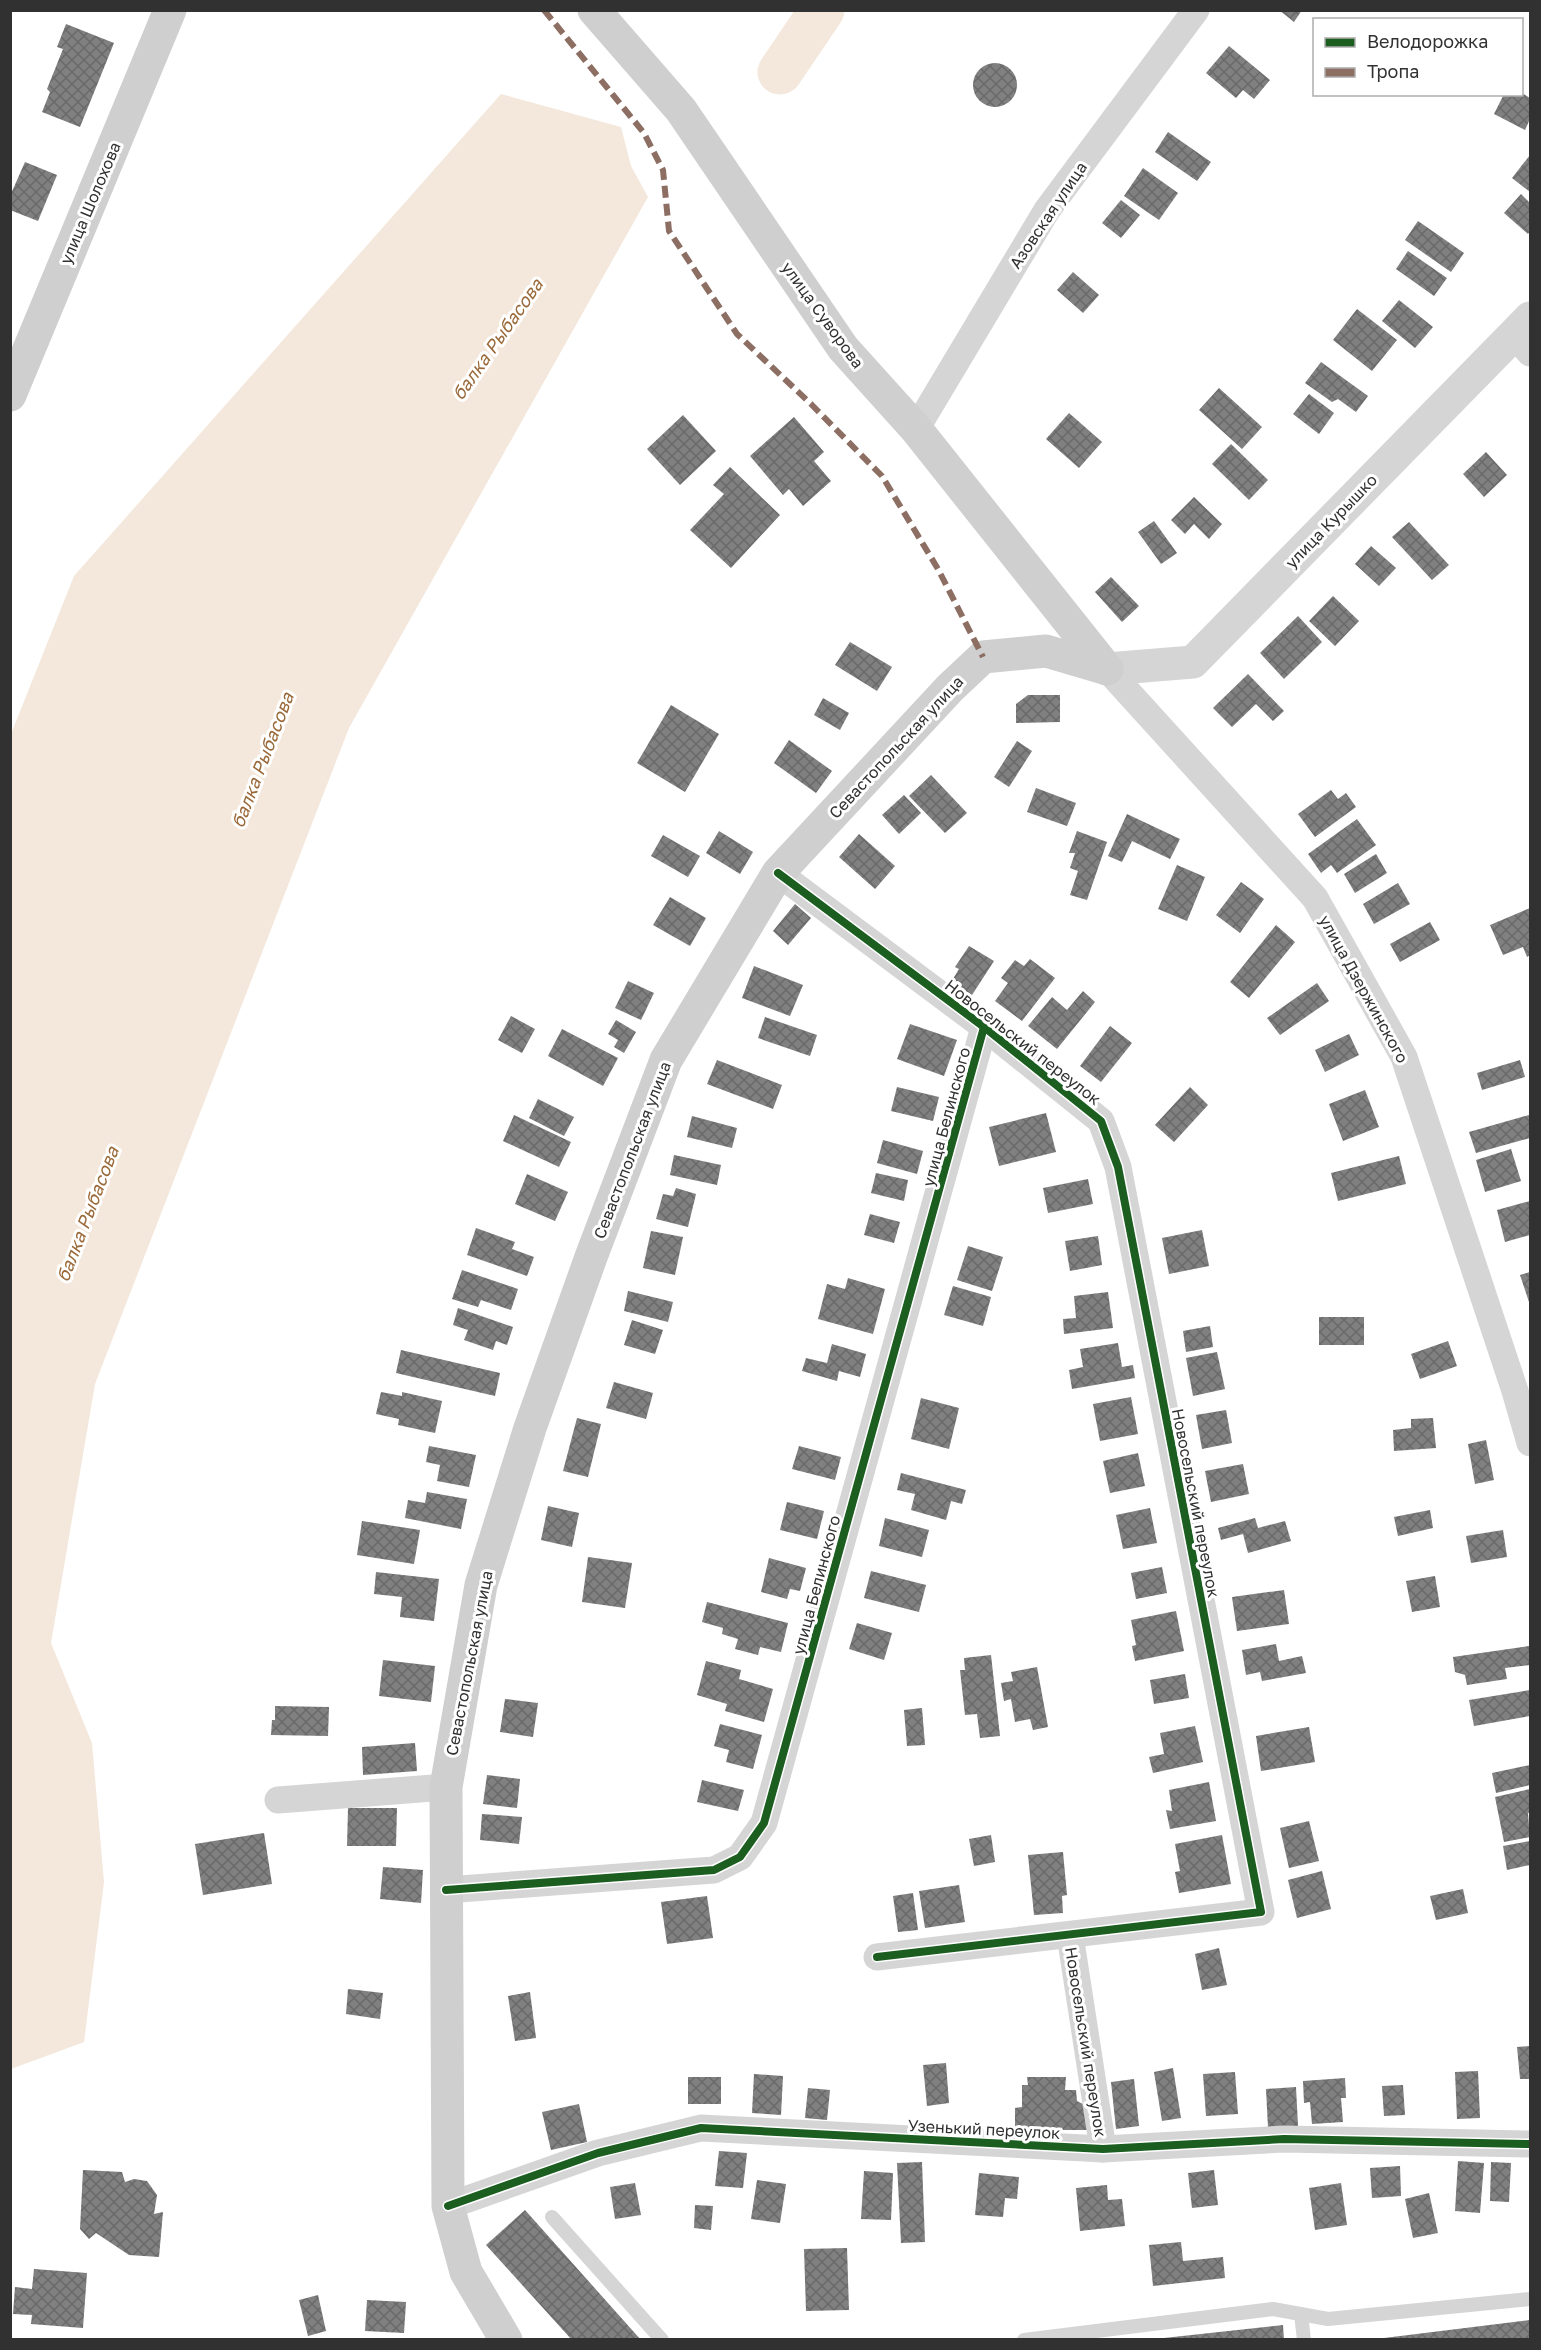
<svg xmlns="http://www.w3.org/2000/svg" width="1541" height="2350" font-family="'Golos Text',sans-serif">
	<defs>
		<pattern id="building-cross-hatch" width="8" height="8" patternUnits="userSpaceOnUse" patternTransform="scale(1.5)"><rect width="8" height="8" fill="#808080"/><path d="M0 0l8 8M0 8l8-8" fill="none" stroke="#696969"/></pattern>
	</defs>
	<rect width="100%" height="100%" fill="#fff"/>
	<polygon fill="#f4e7db" points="501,94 621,127 631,166 648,197 349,728 95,1384 51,1643 92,1743 104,1882 84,2042 11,2069 11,734 74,576"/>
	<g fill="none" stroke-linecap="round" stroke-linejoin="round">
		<polyline stroke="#f4e7db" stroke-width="45" points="780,72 822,10"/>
	</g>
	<g fill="url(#building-cross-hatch)">
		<polygon points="1279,10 1302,10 1294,22"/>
		<polygon points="66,24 114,43 80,127 42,112 50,92 47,89 63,49 57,47"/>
		<polygon points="1229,46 1270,80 1254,99 1243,90 1236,98 1206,73"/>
		<circle cx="995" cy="85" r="22"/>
		<polygon points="1522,93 1530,98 1530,119 1525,130 1494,114 1504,94"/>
		<polygon points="1168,132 1211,162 1197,181 1155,152"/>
		<polygon points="1530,155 1530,192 1512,178"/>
		<polygon points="25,162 57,175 38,221 10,210 10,196"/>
		<polygon points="1143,168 1178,193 1159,220 1124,196"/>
		<polygon points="1521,194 1530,203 1530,231 1528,234 1504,213"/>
		<polygon points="1121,200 1140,215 1121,238 1102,223"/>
		<polygon points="1418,221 1464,253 1451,272 1405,240"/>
		<polygon points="1408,251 1447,278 1434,296 1396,269"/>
		<polygon points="1073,272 1099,295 1083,313 1057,290"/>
		<polygon points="1399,300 1433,327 1415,348 1382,321"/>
		<polygon points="1357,309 1397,340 1372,371 1333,340"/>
		<polygon points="1321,362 1368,396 1356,412 1338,399 1332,402 1305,383"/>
		<polygon points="1219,388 1262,427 1242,449 1199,410"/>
		<polygon points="1309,394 1334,413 1319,434 1293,414"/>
		<polygon points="1069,413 1102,442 1079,468 1046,439"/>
		<polygon points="683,415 716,451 680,485 647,449"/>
		<polygon points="794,417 824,452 814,461 831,481 803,506 789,489 783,495 750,456"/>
		<polygon points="1231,444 1268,480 1249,500 1212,464"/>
		<polygon points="1486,452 1507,475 1484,497 1463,474"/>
		<polygon points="730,467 780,515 731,568 690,530 724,494 713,485"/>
		<polygon points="1194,497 1222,524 1209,539 1194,524 1185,534 1171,520"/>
		<polygon points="1154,521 1177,553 1161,564 1138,532"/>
		<polygon points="1409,522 1449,565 1432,580 1392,537"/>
		<polygon points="1371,546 1396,568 1379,586 1355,564"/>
		<polygon points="1111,577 1139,606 1122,622 1095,592"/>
		<polygon points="1333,596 1359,621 1335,646 1309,621"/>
		<polygon points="1298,616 1322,642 1284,679 1260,653"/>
		<polygon points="850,642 892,667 877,691 835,665"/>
		<polygon points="1248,674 1284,711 1273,721 1256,704 1232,727 1213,708"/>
		<polygon points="1028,695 1060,695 1060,722 1016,723 1016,704"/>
		<polygon points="823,698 849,713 840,730 814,715"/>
		<polygon points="671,705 719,734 685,792 637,763"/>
		<polygon points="789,740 832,771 816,793 774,763"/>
		<polygon points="1017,741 1032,751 1009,787 994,777"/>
		<polygon points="931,775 967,813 945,833 909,796"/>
		<polygon points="1036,788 1076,803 1067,826 1027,812"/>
		<polygon points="1331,790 1338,799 1346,793 1356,807 1315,837 1298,814"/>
		<polygon points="904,795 921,813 899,834 882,815"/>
		<polygon points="1127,814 1180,839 1170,859 1132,841 1122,862 1108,856"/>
		<polygon points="1357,819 1376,845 1337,873 1331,865 1321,873 1308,854"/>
		<polygon points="719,831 753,852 740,874 706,853"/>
		<polygon points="1077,831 1107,842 1087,900 1070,895 1078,871 1070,868 1075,853 1069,853"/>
		<polygon points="859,834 895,866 875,889 839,857"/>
		<polygon points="663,835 700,856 688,877 651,856"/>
		<polygon points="1376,854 1387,873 1355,893 1344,874"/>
		<polygon points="1177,865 1205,877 1187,921 1158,909"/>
		<polygon points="1241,882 1264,899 1240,933 1216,915"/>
		<polygon points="1398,883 1410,904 1374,924 1363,904"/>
		<polygon points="670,897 706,918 690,946 653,925"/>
		<polygon points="795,904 811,918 788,945 773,931"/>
		<polygon points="1530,908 1530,955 1527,957 1523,947 1503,955 1490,925"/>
		<polygon points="1430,922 1440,940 1400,962 1390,944"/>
		<polygon points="1276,925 1295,942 1249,998 1230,982"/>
		<polygon points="969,946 994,961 972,995 951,982 959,969 955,967"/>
		<polygon points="1030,959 1055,978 1022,1021 995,1001 1008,983 1001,978 1015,960 1024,966"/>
		<polygon points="754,966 803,985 790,1016 742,998"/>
		<polygon points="628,981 654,993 641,1020 615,1008"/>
		<polygon points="1317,983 1329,1001 1280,1035 1267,1018"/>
		<polygon points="1083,991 1095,1002 1057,1049 1028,1026 1052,997 1067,1010"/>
		<polygon points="511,1016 535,1029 522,1053 498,1040"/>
		<polygon points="765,1017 817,1035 810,1056 758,1038"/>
		<polygon points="616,1020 636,1032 624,1053 614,1047 618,1040 608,1034"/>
		<polygon points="910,1024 957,1040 944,1076 897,1059"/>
		<polygon points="1110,1026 1132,1043 1101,1082 1080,1066"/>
		<polygon points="562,1029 618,1058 603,1086 548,1056"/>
		<polygon points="1349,1034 1359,1055 1325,1072 1315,1050"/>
		<polygon points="717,1060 782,1085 773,1109 707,1084"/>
		<polygon points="1520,1060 1525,1077 1482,1090 1477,1073"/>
		<polygon points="897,1087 939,1097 933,1121 891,1111"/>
		<polygon points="1190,1087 1208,1105 1174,1142 1155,1125"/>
		<polygon points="1365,1090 1379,1127 1343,1141 1329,1104"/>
		<polygon points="538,1099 574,1117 564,1136 529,1118"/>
		<polygon points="1046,1113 1056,1152 999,1166 989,1127"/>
		<polygon points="514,1115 571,1142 559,1167 503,1141"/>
		<polygon points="1529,1115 1530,1138 1476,1153 1469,1132"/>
		<polygon points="692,1116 737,1128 732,1148 687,1137"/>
		<polygon points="883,1140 923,1151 917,1174 877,1163"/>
		<polygon points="1511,1149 1521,1181 1485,1192 1476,1160"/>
		<polygon points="674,1155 721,1165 717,1185 670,1175"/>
		<polygon points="1399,1156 1406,1184 1338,1201 1331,1173"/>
		<polygon points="876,1173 908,1180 904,1201 871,1193"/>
		<polygon points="527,1174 568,1192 555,1221 515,1204"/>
		<polygon points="1088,1179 1093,1204 1048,1213 1043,1188"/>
		<polygon points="676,1188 696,1194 688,1227 656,1219 663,1194 673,1196"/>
		<polygon points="1530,1201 1530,1235 1505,1242 1497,1210"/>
		<polygon points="870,1214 900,1222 894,1243 864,1235"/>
		<polygon points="476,1228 515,1242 512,1249 534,1257 527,1276 467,1255"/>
		<polygon points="1202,1230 1209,1266 1169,1274 1162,1238"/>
		<polygon points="651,1231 683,1237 675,1275 643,1268"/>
		<polygon points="1098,1236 1102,1265 1070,1271 1065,1241"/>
		<polygon points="968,1246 1003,1257 992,1291 957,1280"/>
		<polygon points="462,1270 518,1289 511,1310 481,1300 478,1307 452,1299"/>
		<polygon points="1530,1272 1530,1305 1520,1275"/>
		<polygon points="848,1278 885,1289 873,1334 818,1319 827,1284 845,1289"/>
		<polygon points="953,1286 991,1297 983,1326 944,1315"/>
		<polygon points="628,1291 673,1302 668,1322 624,1311"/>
		<polygon points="1108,1292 1113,1328 1064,1334 1063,1319 1076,1318 1074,1296"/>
		<polygon points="458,1308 513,1327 507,1345 496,1341 493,1350 464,1340 468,1330 453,1325"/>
		<rect x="1319" y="1317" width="45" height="28"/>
		<polygon points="632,1320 663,1330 655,1354 624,1345"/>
		<polygon points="1210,1326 1213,1347 1186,1352 1183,1331"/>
		<polygon points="1448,1341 1457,1366 1420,1379 1411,1354"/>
		<polygon points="1118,1343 1122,1367 1133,1365 1135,1378 1072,1389 1069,1370 1083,1367 1080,1349"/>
		<polygon points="832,1344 866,1354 860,1377 839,1371 837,1381 802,1371 806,1358 827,1363"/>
		<polygon points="401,1350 500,1373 495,1396 396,1373"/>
		<polygon points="1217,1352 1225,1389 1193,1396 1186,1358"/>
		<polygon points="614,1382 653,1393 646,1419 606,1408"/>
		<polygon points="381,1392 402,1396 402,1392 442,1401 435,1433 398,1425 399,1419 376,1414"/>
		<polygon points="1131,1397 1138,1434 1100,1441 1093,1404"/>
		<polygon points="921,1398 959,1408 949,1449 911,1439"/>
		<polygon points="1226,1410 1232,1443 1202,1449 1196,1415"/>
		<polygon points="577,1418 601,1424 588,1477 563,1471"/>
		<polygon points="1433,1418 1436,1448 1394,1451 1393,1430 1411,1428 1411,1419"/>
		<polygon points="1486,1440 1494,1480 1475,1484 1468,1444"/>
		<polygon points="429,1446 476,1455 469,1487 437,1481 440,1465 426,1462"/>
		<polygon points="799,1446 841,1457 835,1480 792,1469"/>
		<polygon points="1138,1453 1145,1486 1110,1493 1103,1461"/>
		<polygon points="1243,1464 1249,1494 1211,1502 1205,1471"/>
		<polygon points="901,1473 966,1490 962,1504 951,1501 946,1520 911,1510 915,1494 897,1490"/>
		<polygon points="427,1492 467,1499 461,1529 405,1518 408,1500 425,1503"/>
		<polygon points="787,1502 824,1511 817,1539 780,1530"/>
		<polygon points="548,1506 579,1513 572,1547 541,1540"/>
		<polygon points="1150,1508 1157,1543 1123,1549 1116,1515"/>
		<polygon points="1430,1510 1433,1528 1398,1536 1394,1517"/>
		<polygon points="885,1518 929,1530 922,1557 879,1546"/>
		<polygon points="1255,1518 1258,1528 1285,1521 1291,1541 1248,1553 1243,1534 1221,1540 1218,1528"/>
		<polygon points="362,1521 420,1530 414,1564 357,1555"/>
		<polygon points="1503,1530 1507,1557 1471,1563 1466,1536"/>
		<polygon points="588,1557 632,1563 625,1608 582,1602"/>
		<polygon points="769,1558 806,1568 800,1591 790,1589 787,1599 761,1592"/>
		<polygon points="1162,1567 1167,1593 1136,1599 1131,1573"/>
		<polygon points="871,1571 926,1585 919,1612 864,1598"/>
		<polygon points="376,1572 439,1579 434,1621 400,1617 402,1597 374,1594"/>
		<polygon points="1435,1576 1440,1607 1412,1612 1406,1581"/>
		<polygon points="1284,1590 1289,1624 1237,1631 1232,1597"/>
		<polygon points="707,1602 788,1623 781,1652 760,1647 758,1655 735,1649 738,1639 722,1634 723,1628 702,1622"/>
		<polygon points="1176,1611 1184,1651 1135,1661 1132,1646 1136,1645 1131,1620"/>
		<polygon points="857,1623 892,1633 884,1660 849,1649"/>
		<polygon points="1276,1644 1279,1661 1302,1656 1306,1673 1262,1681 1260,1672 1246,1675 1242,1650"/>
		<polygon points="1529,1646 1530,1665 1505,1668 1507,1679 1467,1685 1465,1675 1455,1672 1453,1657"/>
		<polygon points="991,1655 1000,1736 980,1738 977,1714 965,1715 960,1670 965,1670 964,1658"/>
		<polygon points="383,1660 435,1666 431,1702 379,1696"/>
		<polygon points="706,1661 741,1670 739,1679 773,1689 764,1722 725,1711 727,1704 697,1695"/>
		<polygon points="1037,1667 1048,1727 1033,1730 1030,1719 1015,1722 1011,1699 1004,1701 1001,1683 1013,1681 1011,1672"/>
		<polygon points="1185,1674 1189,1698 1154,1704 1150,1680"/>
		<polygon points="1530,1690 1530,1716 1474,1726 1469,1700"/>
		<polygon points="505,1699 538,1703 533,1737 500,1732"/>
		<polygon points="275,1706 329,1707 328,1736 271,1735 272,1720 275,1720"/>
		<polygon points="922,1708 925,1745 907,1746 904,1710"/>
		<polygon points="720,1724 762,1735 753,1769 726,1762 729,1750 714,1746"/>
		<polygon points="1195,1726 1203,1762 1153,1773 1149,1757 1164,1754 1160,1733"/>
		<polygon points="1309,1727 1315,1762 1261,1771 1256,1736"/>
		<polygon points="415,1743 417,1771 363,1775 362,1747"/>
		<polygon points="1530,1765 1530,1785 1496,1793 1492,1773"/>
		<polygon points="487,1775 520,1779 517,1808 483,1804"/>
		<polygon points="702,1780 744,1790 738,1811 697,1802"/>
		<polygon points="1209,1782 1216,1821 1170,1829 1166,1810 1172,1811 1169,1790"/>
		<polygon points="1530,1789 1530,1813 1528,1813 1530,1837 1504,1842 1495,1797"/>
		<polygon points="348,1808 397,1808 396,1846 347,1846"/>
		<polygon points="482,1814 522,1817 519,1844 480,1840"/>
		<polygon points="1309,1821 1319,1861 1289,1868 1280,1828"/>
		<polygon points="264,1833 272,1884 203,1895 195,1844"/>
		<polygon points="991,1835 995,1862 974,1866 969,1839"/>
		<polygon points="1222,1835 1231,1884 1179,1893 1175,1872 1180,1871 1175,1844"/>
		<polygon points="1530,1841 1530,1865 1507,1870 1503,1846"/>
		<polygon points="1063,1852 1067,1895 1062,1896 1063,1913 1034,1915 1028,1855"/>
		<polygon points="383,1867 423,1870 421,1903 380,1899"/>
		<polygon points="1322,1871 1331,1909 1297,1918 1288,1880"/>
		<polygon points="959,1885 965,1922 925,1928 919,1891"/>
		<polygon points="1463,1889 1468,1913 1436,1920 1430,1896"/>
		<polygon points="913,1893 918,1930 898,1932 893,1896"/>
		<polygon points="707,1896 713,1938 667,1944 661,1902"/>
		<polygon points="1219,1948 1227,1985 1202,1990 1195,1954"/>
		<polygon points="348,1989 383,1993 380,2019 346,2014"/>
		<polygon points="530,1992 536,2038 515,2041 508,1996"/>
		<polygon points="1530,2046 1530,2079 1520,2079 1517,2047"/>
		<polygon points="946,2063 949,2103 927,2106 923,2065"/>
		<polygon points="1173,2068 1181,2118 1162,2121 1154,2072"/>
		<polygon points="1478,2071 1480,2118 1457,2119 1455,2072"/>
		<polygon points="1235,2072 1238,2114 1206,2116 1203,2074"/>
		<polygon points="754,2074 783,2076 781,2115 752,2113"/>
		<rect x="688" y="2077" width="33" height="27"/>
		<polygon points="1027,2077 1066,2077 1065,2090 1076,2090 1077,2101 1087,2106 1087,2130 1015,2130 1015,2108 1022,2107 1022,2085 1028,2085"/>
		<polygon points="1345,2078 1346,2098 1341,2098 1343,2122 1312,2124 1310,2102 1304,2103 1303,2081"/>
		<polygon points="1134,2079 1139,2126 1116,2129 1111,2082"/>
		<polygon points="1403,2085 1405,2115 1384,2116 1382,2086"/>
		<polygon points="1296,2087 1298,2126 1268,2128 1266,2089"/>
		<polygon points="808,2088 830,2090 827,2120 805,2118"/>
		<polygon points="579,2104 587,2142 551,2150 542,2112"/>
		<polygon points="719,2151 747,2153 743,2188 715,2186"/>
		<polygon points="1458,2161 1484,2163 1480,2213 1455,2211"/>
		<polygon points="922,2162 925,2242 901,2243 897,2163"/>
		<polygon points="1491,2162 1511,2163 1509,2202 1490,2201"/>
		<polygon points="1400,2166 1401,2196 1372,2198 1370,2168"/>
		<polygon points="83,2170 122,2172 125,2182 134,2179 147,2181 157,2195 154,2214 163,2212 159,2257 129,2255 96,2233 89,2239 80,2229"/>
		<polygon points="1214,2170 1218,2205 1192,2208 1188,2173"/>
		<polygon points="864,2171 893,2173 891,2220 861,2219"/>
		<polygon points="979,2173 1019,2177 1017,2199 1005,2198 1003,2217 975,2215"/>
		<polygon points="757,2180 786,2184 780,2223 751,2219"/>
		<polygon points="635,2183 641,2215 615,2219 610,2187"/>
		<polygon points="1341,2183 1347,2225 1315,2230 1309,2188"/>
		<polygon points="1107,2185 1108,2200 1122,2199 1125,2226 1080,2231 1076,2188"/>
		<polygon points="1429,2193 1438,2233 1413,2238 1405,2199"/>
		<polygon points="695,2205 713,2206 711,2230 694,2228"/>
		<polygon points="525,2210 641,2340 572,2340 486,2245"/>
		<polygon points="1181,2242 1183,2261 1223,2257 1225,2278 1153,2286 1149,2245"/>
		<polygon points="847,2248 849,2310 806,2311 804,2249"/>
		<polygon points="34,2269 87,2273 83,2328 31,2324 32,2315 13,2314 15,2287 32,2289"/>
		<polygon points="318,2295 326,2331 308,2336 299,2300"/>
		<polygon points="367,2300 406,2302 404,2333 365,2331"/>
		<polygon points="1530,2320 1530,2340 1384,2340 1384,2338"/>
		<polygon points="1283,2325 1284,2340 1164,2340 1164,2338"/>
	</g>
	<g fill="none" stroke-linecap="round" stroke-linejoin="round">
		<g stroke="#d5d5d5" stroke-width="14">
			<polyline points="552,2217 662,2340"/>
			<polyline points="1301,2314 1304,2340"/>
			<polyline points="1024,2340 1273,2309 1328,2319 1530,2299"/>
		</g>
		<g stroke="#d5d5d5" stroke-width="27">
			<polyline points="1514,334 1530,353"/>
			<polyline points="916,429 1047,210 1196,10"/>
			<polyline points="1107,669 1315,898 1404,1057 1515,1391 1530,1443"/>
			<polyline points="778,873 984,1027 1101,1121 1118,1167 1261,1912 877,1957"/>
			<polyline points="278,1800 446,1787"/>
			<polyline points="446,1890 714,1870 740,1857 764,1823 984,1027"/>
			<polyline points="1070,1935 1103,2149"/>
			<polyline points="448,2206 598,2153 701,2128 1103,2149 1284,2139 1530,2144"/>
		</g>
		<polyline stroke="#d5d5d5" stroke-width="33" points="1107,669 1193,662 1530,318"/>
		<g stroke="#cfcfcf" stroke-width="33">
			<polyline points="594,10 681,110 843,348 916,429 1107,669"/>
			<polyline points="10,395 170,10"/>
			<polyline points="506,2340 466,2272 448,2206 446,1787 481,1585 530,1428 591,1257 666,1060 778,873 950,688 983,657 1046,651 1107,669"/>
		</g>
		<polyline stroke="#8d6e63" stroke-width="6" stroke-dasharray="12 6" stroke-linecap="butt" points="544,10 644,133 663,170 669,231 737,334 811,404 882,476 938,569 983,657"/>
		<g stroke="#fff" stroke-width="11">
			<g id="cycleway">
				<polyline points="778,873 984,1027 1101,1121 1118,1167 1261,1912 877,1957"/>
				<polyline points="446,1890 714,1870 740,1857 764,1823 984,1027"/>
				<polyline points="448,2206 598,2153 701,2128 1103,2149 1284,2139 1530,2144"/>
			</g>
		</g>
		<use href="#cycleway" stroke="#1b5e20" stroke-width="8"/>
	</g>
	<g text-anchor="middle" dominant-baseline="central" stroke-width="6" stroke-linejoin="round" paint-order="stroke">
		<g font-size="16" fill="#313131" stroke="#fff">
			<text transform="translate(90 203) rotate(-67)">улица Шолохова</text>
			<text transform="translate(1048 215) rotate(-56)">Азовская улица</text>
			<text transform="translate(823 315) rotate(54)">улица Суворова</text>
			<text transform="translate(1331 521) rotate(-46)">улица Курышко</text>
			<text transform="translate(896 747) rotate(-47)">Севастопольская улица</text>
			<text transform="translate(1364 989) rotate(61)">улица Дзержинского</text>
			<text transform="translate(1023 1042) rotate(38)">Новосельский переулок</text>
			<text transform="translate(946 1117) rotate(-75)">улица Белинского</text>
			<text transform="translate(632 1150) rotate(-69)">Севастопольская улица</text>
			<text transform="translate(1196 1503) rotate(79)">Новосельский переулок</text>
			<text transform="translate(816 1585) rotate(-75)">улица Белинского</text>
			<text transform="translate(469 1663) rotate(-79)">Севастопольская улица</text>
			<text transform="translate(1086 2042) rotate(81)">Новосельский переулок</text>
			<text transform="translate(984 2129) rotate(3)">Узенький переулок</text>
		</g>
		<g font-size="18" font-style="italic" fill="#9a6939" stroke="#fff">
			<text transform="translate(497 339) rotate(-55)">балка Рыбасова</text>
			<text transform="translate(262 760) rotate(-69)">балка Рыбасова</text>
			<text transform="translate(87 1214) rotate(-69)">балка Рыбасова</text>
		</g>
	</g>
	<rect width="1541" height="2350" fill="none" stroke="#313131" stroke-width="24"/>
	<rect x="1313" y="18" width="210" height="78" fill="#ffffff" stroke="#adadad" stroke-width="1.5"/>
	<rect x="1325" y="38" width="30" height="9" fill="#1b5e20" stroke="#adadad" stroke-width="1.5"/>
	<text x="1367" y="48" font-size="18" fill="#313131">Велодорожка</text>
	<rect x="1325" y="68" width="30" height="9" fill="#8d6e63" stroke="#adadad" stroke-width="1.5"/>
	<text x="1367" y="78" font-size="18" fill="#313131">Тропа</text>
</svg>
